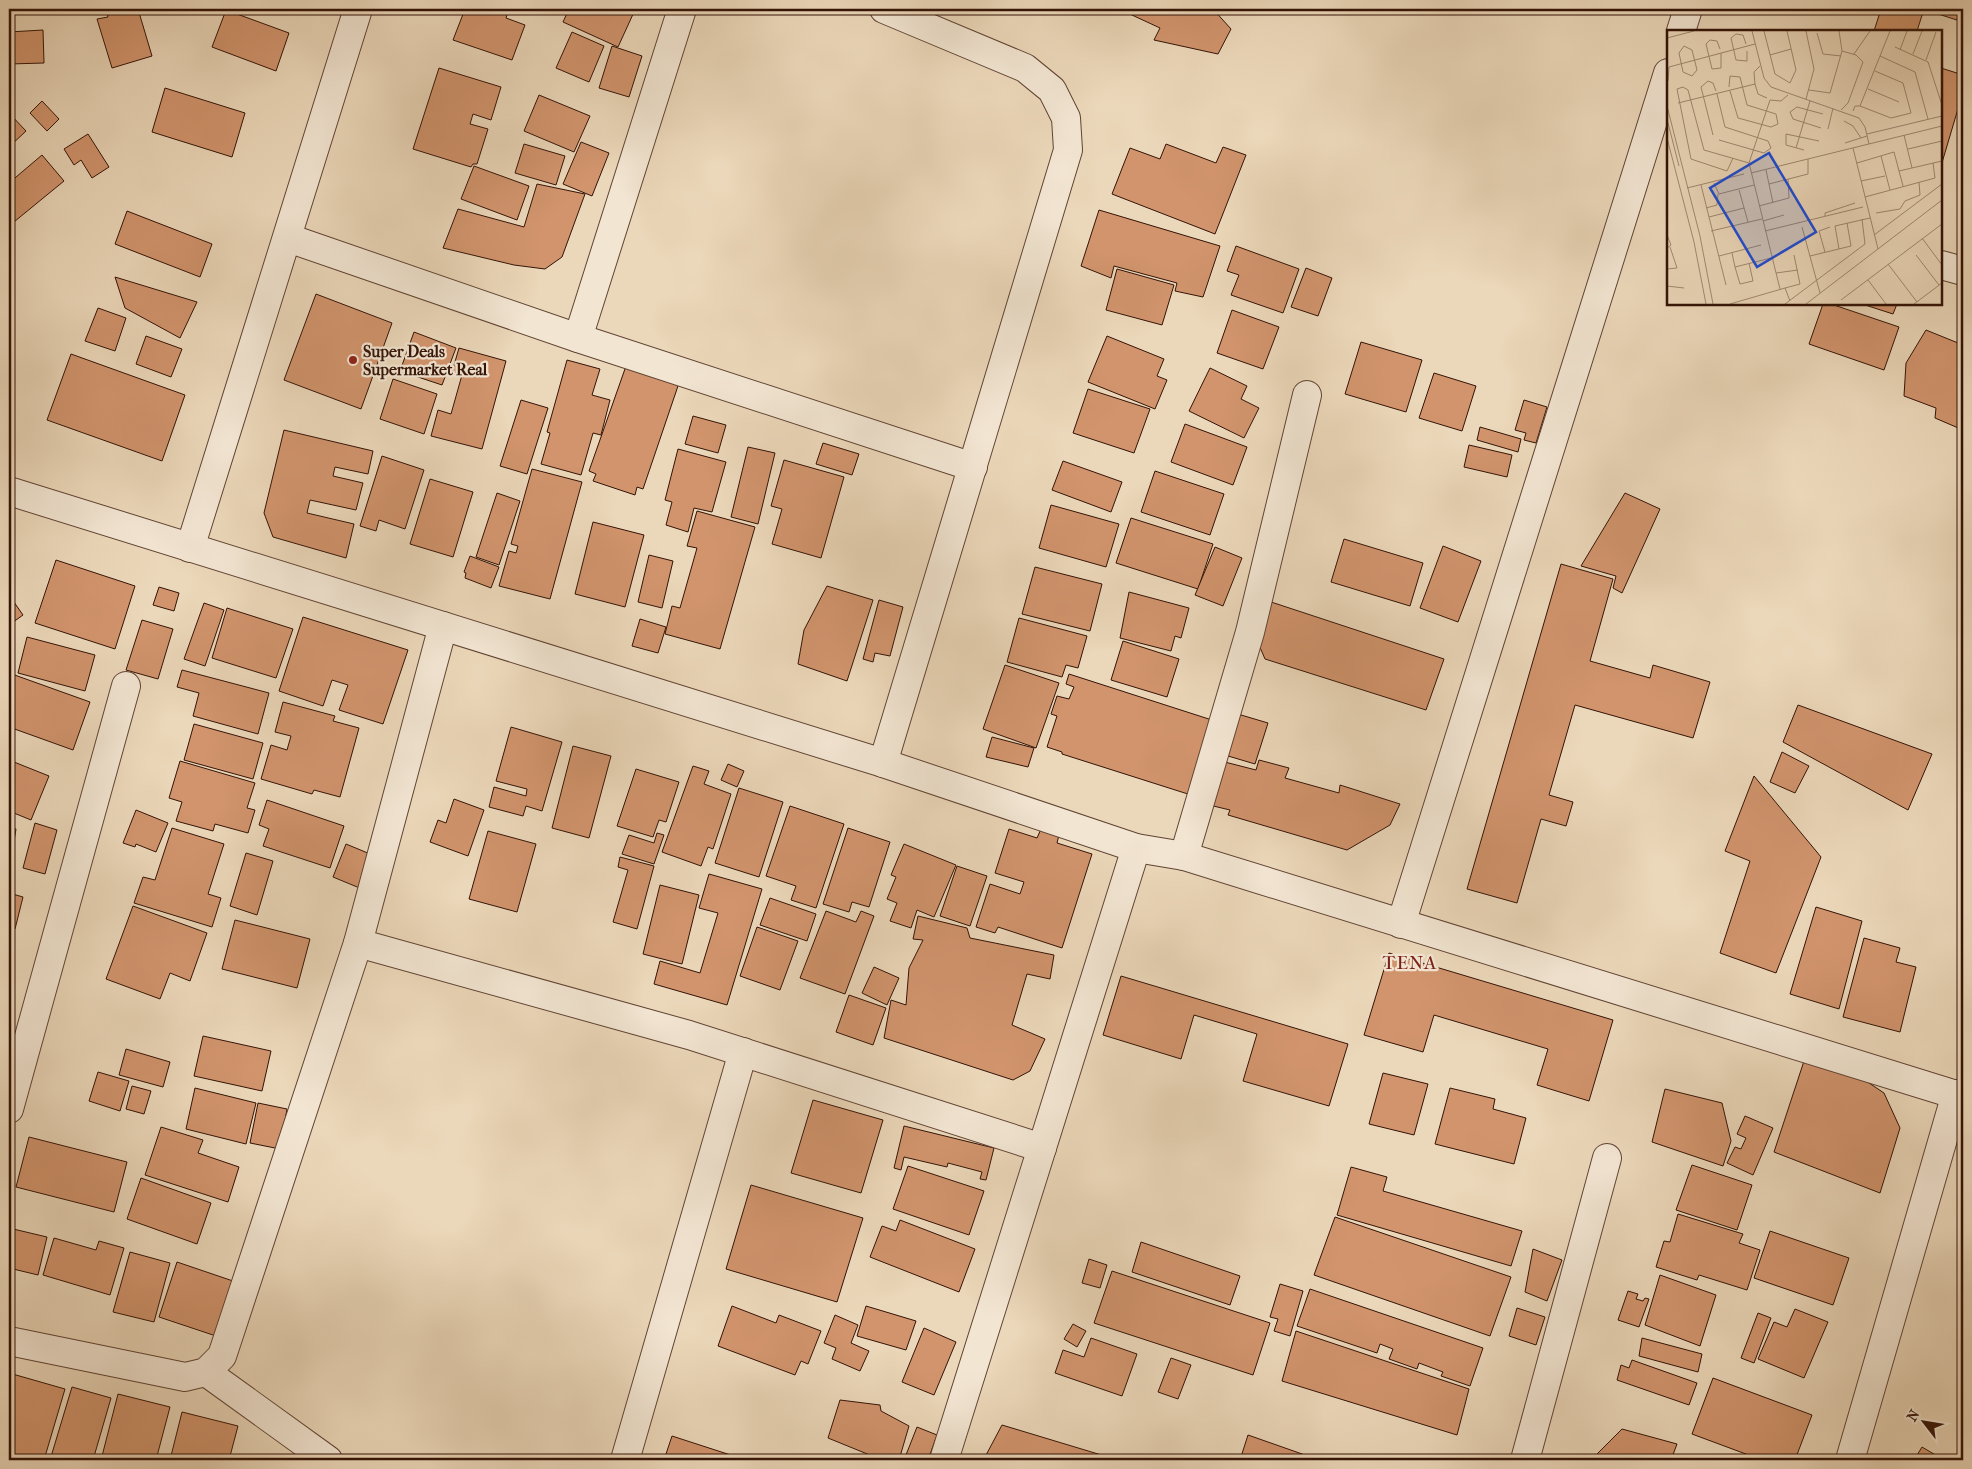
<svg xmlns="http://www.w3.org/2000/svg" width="1972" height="1469" font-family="'IM FELL French Canon',serif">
	<rect width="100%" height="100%" fill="#ebd7b9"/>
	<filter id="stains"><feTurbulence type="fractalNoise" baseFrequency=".004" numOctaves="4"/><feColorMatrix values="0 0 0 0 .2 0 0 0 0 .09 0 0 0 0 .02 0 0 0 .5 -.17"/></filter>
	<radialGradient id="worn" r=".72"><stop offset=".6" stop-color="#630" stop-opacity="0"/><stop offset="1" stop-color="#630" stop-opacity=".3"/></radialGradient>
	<g fill="#d1946d" stroke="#331307">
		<polygon points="106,9 138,9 152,56 112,68 97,19 108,17"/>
		<polygon points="465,9 498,9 508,12 506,18 525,25 512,60 453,40"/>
		<polygon points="569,9 627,9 634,12 618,47 563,22"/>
		<polygon points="1119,9 1213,9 1231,29 1218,54 1154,40 1160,28"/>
		<polygon points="1881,9 1924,9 1917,31 1874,31"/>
		<polygon points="1933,9 1963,9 1963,22 1932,12"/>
		<polygon points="226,10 289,33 276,71 212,47"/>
		<polygon points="43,30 44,63 9,64 9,32"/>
		<polygon points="572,32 604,46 589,82 556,68"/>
		<polygon points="612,46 642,56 629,97 599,88"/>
		<polygon points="439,68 501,87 491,120 473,114 470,124 488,129 477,164 473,164 471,167 413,149"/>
		<polygon points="1941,68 1963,75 1963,92 1941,166"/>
		<polygon points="165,88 245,113 232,157 152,132"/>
		<polygon points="539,95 590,116 574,152 524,131"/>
		<polygon points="42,101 59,119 47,131 30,113"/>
		<polygon points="9,113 26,131 9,147"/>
		<polygon points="88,134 109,167 92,178 81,160 74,165 64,149"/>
		<polygon points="581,142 609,153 592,196 563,184"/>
		<polygon points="524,144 565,156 556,185 515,173"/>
		<polygon points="1166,144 1216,163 1223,147 1246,155 1215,234 1112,194 1130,148 1160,159"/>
		<polygon points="42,155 64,181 9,226 9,183"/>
		<polygon points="474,166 529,186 517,220 461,199"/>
		<polygon points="537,184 585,194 562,257 545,269 514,265 443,248 458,209 524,227"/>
		<polygon points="1099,210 1220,246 1203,297 1175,291 1177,283 1114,266 1111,278 1081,266"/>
		<polygon points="127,211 212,244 200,277 115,244"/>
		<polygon points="1236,246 1299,269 1283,313 1231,295 1239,275 1227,271"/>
		<polygon points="1306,268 1332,278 1318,316 1291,307"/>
		<polygon points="1117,269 1174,285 1162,325 1106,310"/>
		<polygon points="115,277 197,302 180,338 125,308"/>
		<polygon points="316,294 392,323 361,409 284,380"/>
		<polygon points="1823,304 1831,304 1899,327 1884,370 1809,344"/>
		<polygon points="1862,304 1897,304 1893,314"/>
		<polygon points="98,308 126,318 115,351 85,341"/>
		<polygon points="1232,310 1279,327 1263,369 1217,353"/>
		<polygon points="1926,330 1963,345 1963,430 1935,418 1936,408 1904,396 1906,363"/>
		<polygon points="414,332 456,348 442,385 400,371"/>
		<polygon points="146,336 182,349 171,377 136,364"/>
		<polygon points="1107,336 1164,359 1157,376 1167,380 1155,409 1088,382"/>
		<polygon points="1361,342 1422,360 1406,412 1345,394"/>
		<polygon points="459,348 506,361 482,449 431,436 438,410 451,414 462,375 452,372"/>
		<polygon points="71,354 185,395 162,461 47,420"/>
		<polygon points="567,360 600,369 592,395 610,400 601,435 593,433 581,475 541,464 550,433 547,432"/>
		<polygon points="626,366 679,383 643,489 637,487 635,495 593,481 596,474 589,471"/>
		<polygon points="1210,368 1247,386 1241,399 1259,408 1244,438 1189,411"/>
		<polygon points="1434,373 1476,386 1462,431 1419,418"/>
		<polygon points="393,379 437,394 424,434 380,419"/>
		<polygon points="1088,389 1150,409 1134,453 1073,433"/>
		<polygon points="521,400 548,408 527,474 500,466"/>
		<polygon points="1524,400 1547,407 1536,443 1524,440 1526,433 1515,430"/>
		<polygon points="693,416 726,425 718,453 685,444"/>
		<polygon points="1185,424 1247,447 1233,485 1171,462"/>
		<polygon points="1480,427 1521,439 1518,452 1477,440"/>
		<polygon points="284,430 373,451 368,474 335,467 333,476 363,483 356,510 310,500 307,513 354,524 346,558 273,537 264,513"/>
		<polygon points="823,443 859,454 852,475 816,464"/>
		<polygon points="1469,445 1512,455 1507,477 1464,467"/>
		<polygon points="748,447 775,453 758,524 731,517"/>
		<polygon points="678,449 726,462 712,512 694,508 688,532 666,525 672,502 665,500"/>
		<polygon points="382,456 424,470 405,529 379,520 376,531 360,526"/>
		<polygon points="784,460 844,477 821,558 772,544 782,509 771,506"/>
		<polygon points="1063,461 1122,482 1111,512 1052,490"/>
		<polygon points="532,469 582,482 550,599 499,586 509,551 516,553 518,546 511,544"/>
		<polygon points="1155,471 1224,494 1210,535 1141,512"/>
		<polygon points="430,479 473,492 453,557 410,544"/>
		<polygon points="497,493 520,501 499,565 476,557"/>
		<polygon points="1625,493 1660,509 1622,593 1613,588 1616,576 1581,566"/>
		<polygon points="1051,505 1119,524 1106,567 1039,548"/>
		<polygon points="697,511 755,527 720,649 665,634 672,606 680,608 697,548 687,546"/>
		<polygon points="1131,518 1213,544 1198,589 1116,563"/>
		<polygon points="593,522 644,535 625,607 575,594"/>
		<polygon points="1344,539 1423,563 1410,606 1331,582"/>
		<polygon points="1443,546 1481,561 1458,622 1420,608"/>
		<polygon points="1215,547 1242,558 1223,606 1195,595"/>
		<polygon points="649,555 673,561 662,608 638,602"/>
		<polygon points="470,556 499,567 491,588 465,578 466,573 464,572"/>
		<polygon points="56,560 135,586 115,649 35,623"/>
		<polygon points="1561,564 1613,579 1590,661 1650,678 1653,665 1710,682 1693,738 1575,705 1549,795 1573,802 1566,826 1541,819 1517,903 1467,889"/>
		<polygon points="1035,567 1102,584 1090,631 1022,614"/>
		<polygon points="827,586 873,600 847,681 798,664 804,630"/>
		<polygon points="159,587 179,593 174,611 153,605"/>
		<polygon points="1129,592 1189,608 1181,638 1175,636 1171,651 1120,638"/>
		<polygon points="9,595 23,615 9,625"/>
		<polygon points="1262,599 1444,659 1426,710 1265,659 1253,631"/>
		<polygon points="879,600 903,607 890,656 875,653 873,662 863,659"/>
		<polygon points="204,603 224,610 205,666 184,659"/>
		<polygon points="227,608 293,629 276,678 212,658"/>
		<polygon points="303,617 408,650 383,724 339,710 348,685 332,680 323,706 279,691"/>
		<polygon points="1019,618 1087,636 1078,668 1066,665 1062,677 1007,662"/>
		<polygon points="640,619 666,627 658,653 632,646"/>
		<polygon points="142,620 173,629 158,679 126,670"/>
		<polygon points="27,637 95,655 85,691 18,673"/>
		<polygon points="1123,641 1179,659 1167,697 1111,680"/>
		<polygon points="1005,665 1059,683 1036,748 983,729"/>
		<polygon points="182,670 269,693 258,734 193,716 199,693 177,687"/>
		<polygon points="9,673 90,702 73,750 9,727"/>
		<polygon points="1069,674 1215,721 1191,795 1062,754 1062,752 1047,747 1057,716 1051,714 1057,696 1069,699 1074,687 1066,684"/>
		<polygon points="283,702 335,716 333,721 359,728 340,797 314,790 312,794 261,779 271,745 287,750 291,736 275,732"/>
		<polygon points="1798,705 1932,754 1908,810 1783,742"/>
		<polygon points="1231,712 1268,723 1255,764 1218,753"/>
		<polygon points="194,724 263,743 253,779 184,760"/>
		<polygon points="511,727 562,742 542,811 526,806 523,816 489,807 494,787 526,796 527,789 496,781"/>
		<polygon points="992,737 1034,748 1028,767 986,757"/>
		<polygon points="573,746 611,756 589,838 552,828"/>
		<polygon points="1782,752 1809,766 1795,793 1770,782"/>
		<polygon points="9,760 49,776 31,820 9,811"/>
		<polygon points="1217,760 1256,770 1259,760 1289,768 1285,778 1339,793 1340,785 1400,804 1390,825 1347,850 1228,815 1230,810 1205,804"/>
		<polygon points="180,761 255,783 247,808 255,810 248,833 215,824 213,831 176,821 182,802 169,798"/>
		<polygon points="728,764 744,771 737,787 721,780"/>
		<polygon points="693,766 709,771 704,784 731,794 713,849 708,847 701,866 662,852"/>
		<polygon points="636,769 679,782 666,822 659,820 653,837 617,826"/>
		<polygon points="1754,776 1821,857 1776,973 1720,953 1750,861 1725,851"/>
		<polygon points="739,788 783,802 759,877 715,863"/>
		<polygon points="454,799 484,810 468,856 430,842 438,820 446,823"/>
		<polygon points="267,800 344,826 330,868 263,846 269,829 259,825"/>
		<polygon points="790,806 844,824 816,908 791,900 796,886 766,876"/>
		<polygon points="136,810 168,823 156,852 136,844 135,847 123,843"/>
		<polygon points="35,823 57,830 45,874 23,868"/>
		<polygon points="9,828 16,829 10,867 9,866"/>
		<polygon points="172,828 224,844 208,894 221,898 212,927 134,903 143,877 155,880"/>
		<polygon points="848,828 890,842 869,907 852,902 849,912 823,904"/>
		<polygon points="1009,829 1037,838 1041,829 1059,835 1057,843 1092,854 1062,948 998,927 995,933 976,927 990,884 1020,894 1024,882 995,873"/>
		<polygon points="488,831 536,844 517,912 469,899"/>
		<polygon points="657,833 664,835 654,864 622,854 629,835 654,843"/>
		<polygon points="346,844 375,856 362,889 333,877"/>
		<polygon points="904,844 956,865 934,917 917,910 911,928 890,921 897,903 887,899 896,877 891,875"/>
		<polygon points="246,853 273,861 257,915 230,906"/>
		<polygon points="620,857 654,866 637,929 613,922 628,870 618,867"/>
		<polygon points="957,866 987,876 970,926 940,916"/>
		<polygon points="709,874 762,889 727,1005 654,984 660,961 700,973 718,913 699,908"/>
		<polygon points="660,885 699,895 682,964 643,954"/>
		<polygon points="9,893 23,897 15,929 9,928"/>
		<polygon points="770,898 816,914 807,941 760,925"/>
		<polygon points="133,906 207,933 190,981 170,973 160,999 106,979"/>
		<polygon points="1816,907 1862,921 1839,1009 1790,994"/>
		<polygon points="826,911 856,922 861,911 874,916 845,994 800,978"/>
		<polygon points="918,916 967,928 970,938 1054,955 1050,979 1027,974 1012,1025 1045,1039 1030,1071 1013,1080 884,1038 891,1000 906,1005 909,968 923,940 913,939"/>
		<polygon points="235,920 310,939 297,988 222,969"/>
		<polygon points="757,927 798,941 780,990 740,976"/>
		<polygon points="1864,938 1900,948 1896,962 1916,967 1900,1032 1843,1017"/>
		<polygon points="1389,953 1613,1020 1589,1101 1537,1085 1548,1049 1434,1015 1423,1052 1364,1035"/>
		<polygon points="874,967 899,978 887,1005 862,993"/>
		<polygon points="1121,976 1348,1044 1329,1106 1243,1081 1257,1034 1194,1015 1181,1059 1103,1035"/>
		<polygon points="849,995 886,1008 873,1045 836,1032"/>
		<polygon points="203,1036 271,1051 262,1091 194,1076"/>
		<polygon points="126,1049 170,1062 163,1087 119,1075"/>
		<polygon points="1805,1058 1860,1077 1884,1093 1900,1128 1880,1193 1774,1152"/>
		<polygon points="98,1072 129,1081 120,1111 89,1101"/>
		<polygon points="1383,1073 1428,1084 1414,1135 1369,1124"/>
		<polygon points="132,1086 151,1091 144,1114 126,1109"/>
		<polygon points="195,1088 256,1103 246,1144 186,1129"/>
		<polygon points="1450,1088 1495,1099 1493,1109 1526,1118 1514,1164 1435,1144"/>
		<polygon points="1665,1089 1722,1103 1731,1141 1723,1166 1652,1142"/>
		<polygon points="813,1100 883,1120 861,1193 791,1173"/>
		<polygon points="258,1103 287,1109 280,1149 250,1143"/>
		<polygon points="1745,1116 1773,1128 1753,1175 1727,1163 1735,1147 1741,1149 1746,1138 1737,1134"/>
		<polygon points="904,1126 994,1148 986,1180 980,1179 982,1172 948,1163 947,1167 904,1157 901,1170 894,1168"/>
		<polygon points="161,1127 203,1140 198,1153 239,1167 228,1202 145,1175"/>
		<polygon points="29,1137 127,1162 114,1212 16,1187"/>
		<polygon points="1692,1165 1752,1185 1737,1230 1676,1210"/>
		<polygon points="908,1166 984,1191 969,1235 893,1209"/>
		<polygon points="1351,1167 1387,1177 1383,1191 1522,1231 1511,1266 1337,1215"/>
		<polygon points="141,1178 211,1203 197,1244 127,1219"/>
		<polygon points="751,1185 863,1218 837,1302 726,1269"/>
		<polygon points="1678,1214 1743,1234 1739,1243 1760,1250 1747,1290 1699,1275 1697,1280 1656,1267 1664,1241 1670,1242"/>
		<polygon points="1335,1217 1511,1277 1490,1336 1314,1275"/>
		<polygon points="900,1220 975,1249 959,1292 870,1257 882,1226 896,1231"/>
		<polygon points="9,1228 47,1237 38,1275 9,1268"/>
		<polygon points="1770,1231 1849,1258 1833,1305 1754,1278"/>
		<polygon points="54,1238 96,1250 99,1241 124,1248 110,1295 43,1275"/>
		<polygon points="1141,1242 1240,1276 1230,1305 1132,1272"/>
		<polygon points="1533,1249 1562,1260 1547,1301 1525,1292"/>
		<polygon points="130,1252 170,1263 154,1322 113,1312"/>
		<polygon points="1089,1259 1107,1265 1100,1288 1082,1283"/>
		<polygon points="177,1262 233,1281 216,1336 159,1317"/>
		<polygon points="1112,1271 1270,1323 1253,1375 1094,1323"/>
		<polygon points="1660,1275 1716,1295 1700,1346 1645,1325"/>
		<polygon points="1280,1284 1303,1291 1290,1336 1274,1331 1278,1319 1270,1317"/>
		<polygon points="1310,1289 1483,1348 1470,1386 1441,1376 1443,1372 1419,1363 1417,1369 1389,1359 1393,1349 1380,1344 1377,1353 1297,1326"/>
		<polygon points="1628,1291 1638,1294 1636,1299 1643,1301 1645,1298 1649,1299 1639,1327 1618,1320"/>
		<polygon points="732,1306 776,1323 779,1315 821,1331 808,1364 801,1361 795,1375 718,1346"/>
		<polygon points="866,1306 916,1321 906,1350 857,1336"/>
		<polygon points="1517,1308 1545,1317 1536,1345 1509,1336"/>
		<polygon points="1795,1309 1828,1322 1804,1378 1758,1359 1774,1322 1787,1327"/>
		<polygon points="1758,1313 1771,1318 1754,1363 1741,1358"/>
		<polygon points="835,1315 858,1325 851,1343 869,1351 860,1371 832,1359 836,1348 824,1343"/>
		<polygon points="1073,1324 1086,1331 1077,1347 1064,1339"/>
		<polygon points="924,1328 956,1342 934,1395 902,1382"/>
		<polygon points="1296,1331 1469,1389 1457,1435 1282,1381"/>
		<polygon points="1091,1338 1137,1354 1122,1396 1055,1373 1063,1350 1084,1357"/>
		<polygon points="1642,1338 1702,1354 1698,1372 1639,1356"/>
		<polygon points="1171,1358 1191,1365 1178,1399 1158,1392"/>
		<polygon points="1632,1360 1697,1383 1689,1405 1617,1380 1621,1365 1629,1368"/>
		<polygon points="9,1373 65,1389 44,1460 9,1460"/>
		<polygon points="1713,1378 1812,1415 1795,1460 1762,1460 1692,1434"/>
		<polygon points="72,1387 111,1398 93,1460 50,1460"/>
		<polygon points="118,1394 170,1407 156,1460 101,1460"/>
		<polygon points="840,1400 880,1405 881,1411 909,1426 899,1460 882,1460 828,1438"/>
		<polygon points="182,1412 238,1426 229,1460 170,1460"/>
		<polygon points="1002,1425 1118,1460 991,1460 985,1457"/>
		<polygon points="917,1427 937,1435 928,1460 904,1460"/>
		<polygon points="1622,1429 1677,1444 1671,1460 1591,1460"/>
		<polygon points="1248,1435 1305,1455 1303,1460 1240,1460"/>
		<polygon points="672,1436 746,1460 664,1460"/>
		<polygon points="1922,1447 1944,1460 1914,1460"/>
	</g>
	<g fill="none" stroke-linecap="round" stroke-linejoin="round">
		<g stroke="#614434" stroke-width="30">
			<g id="minor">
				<polyline points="1681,31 1688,9"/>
				<polyline points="288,238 578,338 973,467"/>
				<polyline points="1941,265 1963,271"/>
				<polyline points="578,338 682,9"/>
				<polyline points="9,491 883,763 1136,848 1184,856 1963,1097"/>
				<polyline points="190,548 358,9"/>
				<polyline points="883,763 1068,150 1066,118 1052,90 1025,68 884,9"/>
				<polyline points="1184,856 1250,632 1307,395"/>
				<polyline points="1401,924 1668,73"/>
				<polyline points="358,943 689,1035 1042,1148"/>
				<polyline points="9,1109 126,686"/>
				<polyline points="9,1341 185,1377 206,1372 222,1356 358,943 443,626"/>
				<polyline points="206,1372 328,1460"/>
				<polyline points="625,1460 743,1052"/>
				<polyline points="944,1460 1136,848"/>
				<polyline points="1525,1460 1607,1158"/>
				<polyline points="1850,1460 1956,1094"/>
			</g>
		</g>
		<use href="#minor" stroke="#f2e5d2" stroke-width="28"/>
	</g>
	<circle fill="#8f2418" stroke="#f2e5d2" stroke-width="2" cx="353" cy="360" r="5"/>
	<g text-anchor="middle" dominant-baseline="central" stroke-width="4.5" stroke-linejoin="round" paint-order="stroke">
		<g font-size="16" font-weight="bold" fill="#331307" stroke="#f2e5d2" text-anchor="start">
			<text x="363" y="351">Super Deals<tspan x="363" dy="18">Supermarket Real</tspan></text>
		</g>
		<g font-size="19" letter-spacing="1" fill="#7a1f14" stroke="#f2e5d2">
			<text x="1410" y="963">TENA</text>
		</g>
	</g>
	<g transform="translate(1667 30)">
		<rect width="275" height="275" fill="#ebd7b9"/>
		<path fill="none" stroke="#a18972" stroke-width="1" d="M85 1 97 48 104 57 192 88 198 97 202 114M97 1 108 44 123 53 129 40 120 1M150 3 156 24 174 26M0 8 27 1M79 14 76 5 69 4 64 8 69 30 80 31V21M17 16 25 20 30 40 25 46 16 42 12 23ZM228 17 261 32 275 75M53 19 50 11 43 10 39 14 45 39 54 38V23M233 20 240 1M187 24 203 1M246 24 255 1M103 25 124 19M213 26 248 42 261 89M259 30 269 2M93 36 87 42 88 54 91 64 100 68M1 51 2 37 88 14M62 57 63 46 73 47 80 75 109 84 111 94 104 97 71 88 63 61M201 59 232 72M142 60 163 63 175 21 172 1M50 64 58 97 101 111 104 118 97 123 52 110M139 69 147 39 139 1M11 73 88 54M0 76 33 206 46 274M193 76 224 88 244 83 236 53 208 41M174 80 181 73 196 32 189 25 175 21M186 81 188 76H193L223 1M0 89 12 136M177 91 186 96 194 108M154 98 126 89 123 82 130 77 156 84M161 99 166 78M200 104 275 86M46 105 34 57 41 51 46 53 49 61M237 105 245 138M0 108 27 212 39 274M178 113 200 106M129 118 143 71M186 118 211 219M241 119 275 111M137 120 119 115V104L152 111M214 126 223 160M66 128 60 141 24 129 10 59 16 57 21 60 37 120 82 133M82 133 113 259M82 133 103 70 114 71 121 65M190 133 227 122 236 156M99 140 106 173M232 141 275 131M84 143 275 96M194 151 218 146M47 153 52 164 87 155M102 154 141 144V129M34 155 59 255M20 158 77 144M72 160 81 192M198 167 268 148 266 133M92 176 122 168 121 149M39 178 50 175 51 164M209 183 233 179 238 171 253 165 252 152M158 186V183L188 173M42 187 77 178M96 191 117 185M135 197 153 263M44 201 95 189M98 201 196 177M0 205 4 215 0 218M207 205 275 154M255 208 275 235M172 219 168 196 203 188M158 222 152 201 163 197M65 223 68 237 104 228M249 225 272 255M52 226 94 215M143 226 184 216 180 193M221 234 250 272M68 237 73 254 86 251 82 233M0 239 10 238 3 217M109 243 131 240M201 250 219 274M0 256 17 258M118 258 133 254 127 225M174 270 275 194M63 274 118 258 123 271M118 274 198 214 195 189M139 274 275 170M247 274 275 253"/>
		<path fill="#1d4ed8" fill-opacity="0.15" stroke="#1d4ed8" stroke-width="2.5" d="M102 123 149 202 90 237 43 158Z"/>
		<rect width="275" height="275" fill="none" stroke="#331307" stroke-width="2.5"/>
	</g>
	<rect width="1972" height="1469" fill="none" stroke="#ebd7b9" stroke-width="30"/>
	<rect x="10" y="10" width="1952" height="1449" fill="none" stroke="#331307" stroke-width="2.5"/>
	<rect x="15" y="15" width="1942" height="1439" fill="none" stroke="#331307"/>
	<g transform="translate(1924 1422) rotate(301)" stroke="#f2e5d2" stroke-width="4" paint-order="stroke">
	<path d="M0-4L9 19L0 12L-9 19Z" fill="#331307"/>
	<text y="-8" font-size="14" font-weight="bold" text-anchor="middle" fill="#331307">N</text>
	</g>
	<rect width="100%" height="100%" filter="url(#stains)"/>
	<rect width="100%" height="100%" fill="url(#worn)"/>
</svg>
